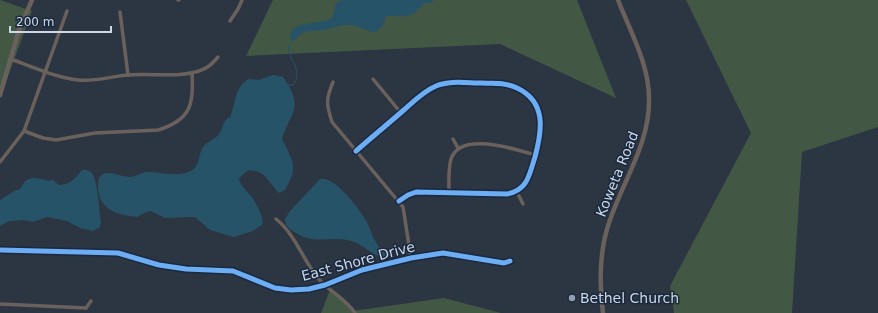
<svg xmlns="http://www.w3.org/2000/svg" width="878" height="313" font-family="'DejaVu Sans',sans-serif">
	<rect width="100%" height="100%" fill="#2c3542"/>
	<g fill="#425844">
		<polygon points="0,0 32,11 0,98"/>
		<polygon points="273,0 577,0 616,98 500,44 246,56"/>
		<polygon points="686,0 878,0 878,127 802,152 792,313 674,313 670,286 751,133"/>
		<polygon points="330,290 340,295 353,311 444,298 501,313 321,313"/>
	</g>
	<g fill="#275368">
		<path d="M341 0H434L431 3H424C411 20 406 16 386 16L384 24 377 31 372 32 353 25H343L324 30 309 31 300 34 296 40 290 39C289 20 320 25 332 18L336 4Z"/>
		<path d="M273 75 283 77C304 108 292 109 282 139 293 162 299 166 285 190L279 193C269 183 264 168 247 171L239 178C240 185 246 190 251 196 256 202 262 215 263 222L262 225 253 231 234 237 210 230 195 217 165 218 151 211 146 212 137 217C118 215 98 210 98 186 98 163 120 178 131 177 136 176 141 173 146 172 160 171 177 178 191 171 200 166 198 155 203 147 207 141 215 140 219 134 224 127 222 121 230 117 236 104 234 87 249 79L259 80Z"/>
		<path d="M82 170C85 170 88 170 91 172 98 179 99 211 101 222L100 227 93 231 80 228 67 221 47 217 33 222 24 220 9 221 0 226V200L16 190H19C22 187 23 182 27 180 37 174 45 183 53 180L59 185C72 184 74 179 82 170Z"/>
		<path d="M320 179C335 176 358 208 365 219 370 226 371 235 376 242 378 247 383 250 386 255L385 258C373 256 365 246 354 242 330 233 311 250 286 225L285 219 290 211Z"/>
	</g>
	<g fill="none" stroke-linecap="round" stroke-linejoin="round">
		<path stroke="#275368" stroke-width="1" d="M288 85H293C307 67 278 53 293 40"/>
		<g stroke="#6a615d" stroke-width="3.5">
			<polyline points="178,0 179,0"/>
			<polyline points="120,12 128,75"/>
			<polyline points="230,21 238,9 242,0"/>
			<path d="M11 59C32 67 55 77 78 80 95 82 112 76 129 75 152 73 177 78 199 71 208 68 212 64 218 57"/>
			<polyline points="373,79 401,113"/>
			<path d="M333 82C326 99 326 104 332 122L403 207 411 258"/>
			<path d="M24 131 43 138 56 140 95 133 158 130C191 120 194 104 192 73"/>
			<polyline points="453,139 458,148"/>
			<path d="M356 151C372 137 389 123 405 109 414 101 424 91 436 86 450 80 467 83 482 83 493 84 506 82 517 88 547 102 542 131 535 157 529 175 528 190 507 194L416 192 408 195 399 201"/>
			<polyline points="0,162 24,131 67,11"/>
			<polyline points="517,192 523,204"/>
			<path d="M449 193C449 183 448 169 451 159 460 131 515 149 535 155"/>
			<path d="M276 219C295 234 302 258 317 277 328 291 345 298 355 313"/>
			<polyline points="0,250 118,253 159,265 186,269 233,271 275,288 291,290 309,289 325,285 362,270 411,258 443,253 504,263 510,261"/>
			<polyline points="0,304 86,308"/>
			<polyline points="86,308 91,301"/>
		</g>
		<g stroke="#6a615d" stroke-width="4.5">
			<polyline points="0,95 19,30 32,0"/>
			<path d="M603 313C599 282 599 250 610 220 624 179 650 143 649 98 649 64 630 31 618 0"/>
		</g>
		<g stroke="#1a293f" stroke-width="8">
			<g id="cycleway">
				<path d="M356 151C372 137 389 123 405 109 414 101 424 91 436 86 450 80 467 83 482 83 493 84 506 82 517 88 547 102 542 131 535 157 529 175 528 190 507 194L416 192 408 195 399 201"/>
				<polyline points="0,250 118,253 159,265 186,269 233,271 275,288 291,290 309,289 325,285 362,270 411,258 443,253 504,263 510,261"/>
			</g>
		</g>
		<use href="#cycleway" stroke="#6dadf4" stroke-width="5"/>
	</g>
	<circle fill="#959ead" stroke="#1a293f" stroke-width="1.5" cx="572" cy="298" r="4"/>
	<g text-anchor="middle" dominant-baseline="central" stroke-width="3" stroke-linejoin="round" paint-order="stroke">
		<g font-size="14" fill="#cdd7e6" stroke="#1a293f">
			<text transform="translate(617 174) rotate(-68)">Koweta Road</text>
			<text transform="translate(358 261) rotate(-15)">East Shore Drive</text>
		</g>
		<g font-size="14" fill="#cdd7e6" stroke="#1a293f" text-anchor="start">
			<text x="580" y="298">Bethel Church</text>
		</g>
	</g>
	<path d="M10 26v6h101v-6" fill="none" stroke="#cdd7e6" stroke-width="2"/>
	<text x="16" y="26" font-size="12" fill="#cdd7e6" stroke="#1a293f" stroke-width="3" paint-order="stroke">200 m</text>
</svg>
